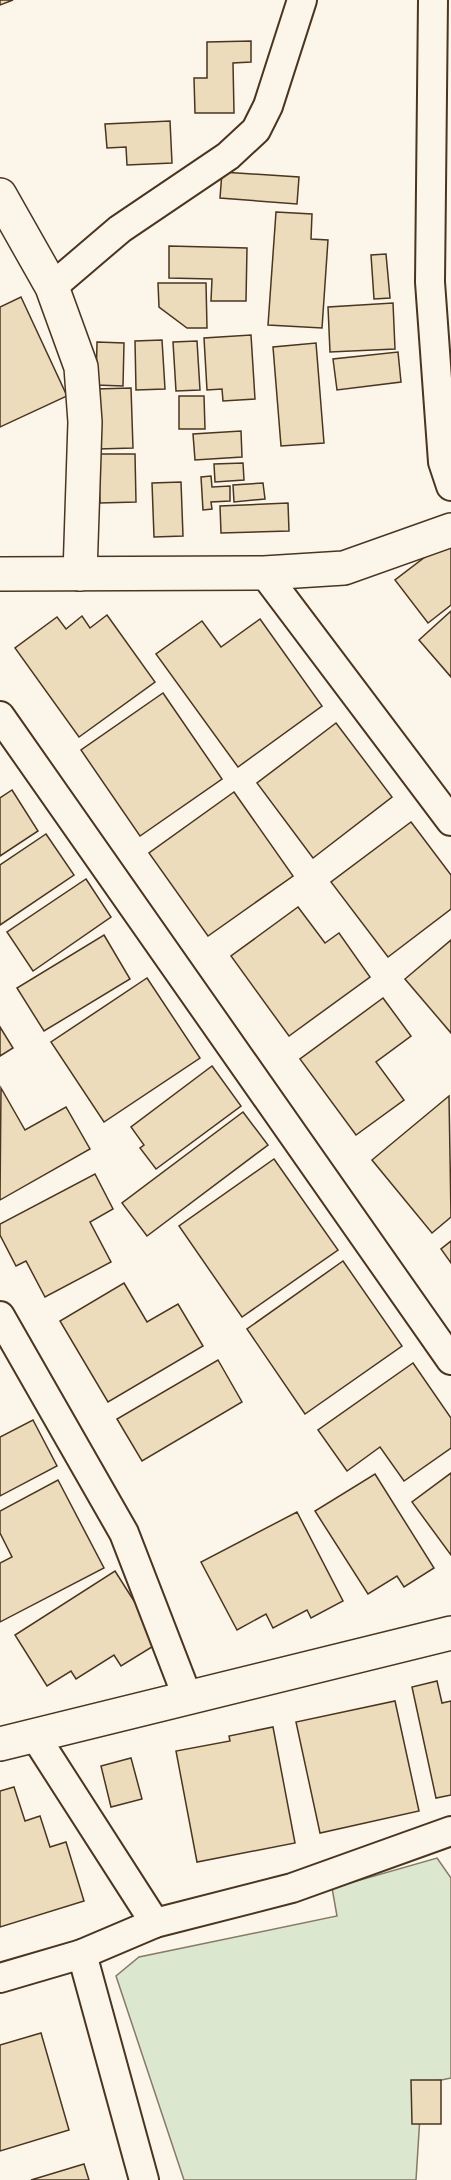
<svg xmlns="http://www.w3.org/2000/svg" width="451" height="2180" font-family="Overpass,sans-serif">
	<rect width="100%" height="100%" fill="#fbf6e9"/>
	<polygon fill="#dce7d0" stroke="#887966" stroke-width="1.5" points="437,1858 451,1878 451,2078 422,2084 416,2180 184,2180 116,1976 139,1957 337,1916 332,1888"/>
	<g fill="#ecdcbc" stroke="#4a3520" stroke-width="1.5">
		<polygon points="0,0 13,0 0,5"/>
		<polygon points="251,41 251,62 233,63 234,113 195,113 194,78 207,78 207,42"/>
		<polygon points="170,121 172,163 127,165 126,147 107,148 105,124"/>
		<polygon points="222,172 299,177 297,204 220,198"/>
		<polygon points="276,212 312,214 311,239 328,240 322,328 268,325"/>
		<polygon points="169,246 247,248 246,301 211,301 212,279 169,278"/>
		<polygon points="386,254 390,298 374,299 371,255"/>
		<polygon points="158,283 206,283 207,328 187,328 159,307"/>
		<polygon points="21,297 67,396 0,427 0,307"/>
		<polygon points="393,303 395,349 330,352 328,307"/>
		<polygon points="251,335 255,399 223,401 222,389 207,390 204,338"/>
		<polygon points="162,340 165,389 136,390 135,341"/>
		<polygon points="197,341 200,390 176,391 173,342"/>
		<polygon points="97,342 124,343 123,386 96,385"/>
		<polygon points="316,343 324,443 281,446 273,347"/>
		<polygon points="398,352 401,382 337,390 333,359"/>
		<polygon points="131,388 133,448 98,449 96,389"/>
		<polygon points="179,396 204,396 205,429 179,429"/>
		<polygon points="241,431 242,457 195,460 193,434"/>
		<polygon points="98,454 135,454 136,502 100,503"/>
		<polygon points="243,463 244,480 215,482 214,464"/>
		<polygon points="211,476 212,487 230,486 230,501 211,502 212,509 203,510 201,477"/>
		<polygon points="181,482 183,536 154,537 152,483"/>
		<polygon points="263,483 265,499 234,502 233,485"/>
		<polygon points="288,503 289,531 221,533 220,506"/>
		<polygon points="446,541 451,548 451,605 428,623 395,580"/>
		<polygon points="451,611 451,677 419,640"/>
		<polygon points="107,615 155,682 79,737 15,648 57,617 66,629 82,616 90,628"/>
		<polygon points="260,619 322,706 238,767 156,654 202,621 221,647"/>
		<polygon points="163,693 222,779 140,836 81,750"/>
		<polygon points="336,723 392,797 313,858 257,783"/>
		<polygon points="12,790 38,831 0,856 0,798"/>
		<polygon points="234,792 293,876 208,936 149,853"/>
		<polygon points="411,822 451,875 451,909 388,957 331,882"/>
		<polygon points="46,834 74,875 0,925 0,865"/>
		<polygon points="86,879 111,917 33,971 7,932"/>
		<polygon points="298,907 325,943 339,933 370,977 289,1036 231,956"/>
		<polygon points="104,935 130,979 44,1031 17,988"/>
		<polygon points="451,940 451,1033 405,979"/>
		<polygon points="147,978 200,1058 104,1122 51,1042"/>
		<polygon points="383,998 411,1036 376,1062 404,1100 356,1135 300,1059"/>
		<polygon points="0,1027 13,1048 0,1056"/>
		<polygon points="212,1066 241,1106 156,1169 140,1148 144,1145 131,1127"/>
		<polygon points="1,1088 25,1130 66,1107 90,1149 0,1200"/>
		<polygon points="449,1096 451,1217 432,1233 372,1160"/>
		<polygon points="243,1112 268,1145 147,1236 122,1203"/>
		<polygon points="274,1159 338,1250 242,1317 179,1226"/>
		<polygon points="95,1174 113,1209 90,1222 111,1262 45,1297 26,1261 16,1266 0,1235 0,1224"/>
		<polygon points="451,1241 451,1263 441,1249"/>
		<polygon points="343,1261 402,1346 305,1414 247,1329"/>
		<polygon points="124,1283 147,1322 178,1304 203,1346 108,1402 60,1321"/>
		<polygon points="218,1360 242,1402 142,1461 117,1419"/>
		<polygon points="413,1363 451,1418 451,1448 404,1481 380,1447 347,1471 318,1430"/>
		<polygon points="33,1420 57,1466 0,1496 0,1437"/>
		<polygon points="451,1473 451,1555 412,1502"/>
		<polygon points="375,1474 434,1568 404,1587 397,1576 368,1594 315,1511"/>
		<polygon points="58,1480 104,1568 0,1622 0,1563 12,1557 0,1533 0,1511"/>
		<polygon points="297,1512 343,1601 311,1618 307,1610 273,1628 266,1614 237,1630 201,1562"/>
		<polygon points="115,1571 160,1642 121,1666 114,1655 76,1679 71,1671 47,1686 15,1635"/>
		<polygon points="437,1681 442,1703 451,1701 451,1795 436,1798 412,1687"/>
		<polygon points="395,1701 419,1811 320,1833 296,1722"/>
		<polygon points="273,1727 295,1843 197,1862 176,1751 230,1741 229,1736"/>
		<polygon points="131,1758 142,1799 111,1807 101,1766"/>
		<polygon points="14,1787 25,1821 40,1816 50,1847 66,1842 84,1901 0,1927 0,1791"/>
		<polygon points="41,2033 69,2130 0,2151 0,2045"/>
		<polygon points="411,2080 441,2080 441,2124 412,2124"/>
		<polygon points="84,2164 89,2180 31,2180"/>
	</g>
	<g fill="none" stroke-linecap="round" stroke-linejoin="round">
		<g stroke="#4a3520" stroke-width="32">
			<g id="minor">
				<polyline points="433,0 430,282 443,462 451,486"/>
				<polyline points="52,287 120,229 228,156 256,130 268,106 302,0"/>
				<polyline points="264,573 451,821"/>
				<polyline points="0,716 451,1360"/>
				<polyline points="0,1316 124,1533 187,1696"/>
				<polyline points="35,1736 155,1923"/>
				<polyline points="82,1954 144,2180"/>
				<polyline points="0,1978 82,1954 155,1923 292,1888 451,1831"/>
			</g>
		</g>
		<g stroke="#4a3520" stroke-width="36">
			<g id="tertiary">
				<polyline points="0,195 52,287 81,367 85,422 80,574"/>
				<polyline points="0,574 264,573 344,568 451,530"/>
				<polyline points="0,1744 451,1633"/>
			</g>
		</g>
		<use href="#minor" stroke="#fbf6e9" stroke-width="28"/>
		<use href="#tertiary" stroke="#fbf6e9" stroke-width="33"/>
	</g>
</svg>
